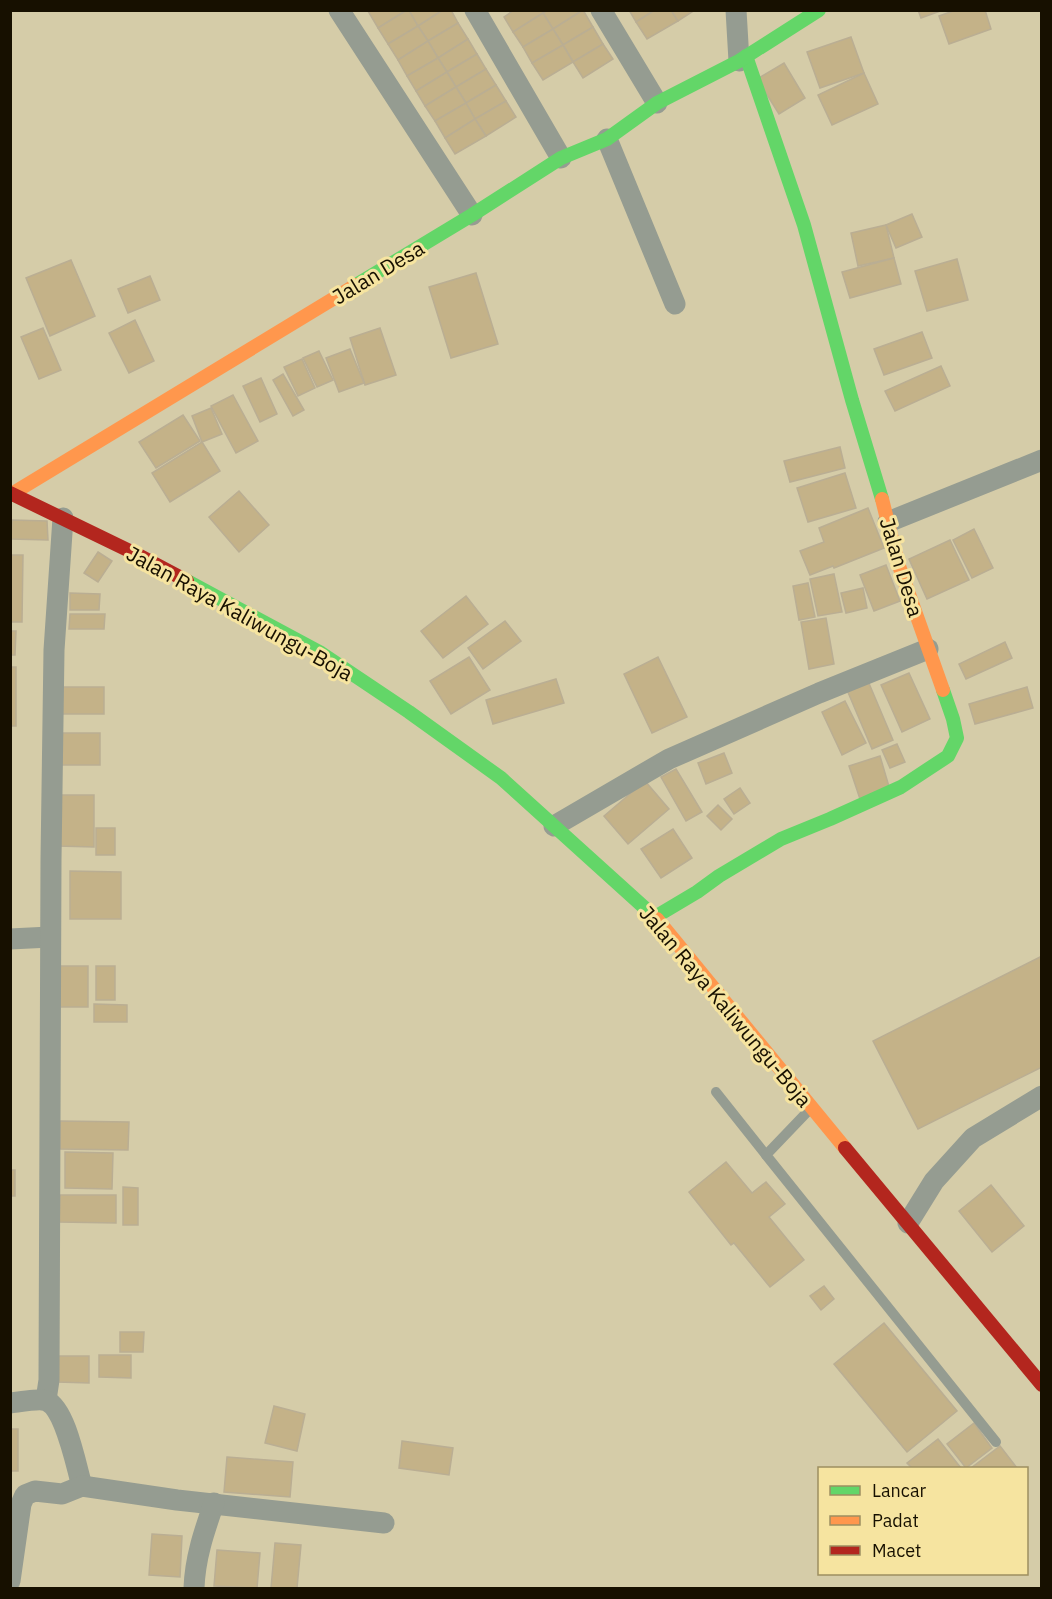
<svg xmlns="http://www.w3.org/2000/svg" width="1052" height="1599" font-family="'IBM Plex Sans',sans-serif">
	<rect width="100%" height="100%" fill="#d5cca8"/>
	<g fill="#c4b288" stroke="#baae93" stroke-width="1.5">
		<polygon points="370,10 407,10 378,28 368,11"/>
		<polygon points="407,10 409,10 418,26 388,44 378,28"/>
		<polygon points="409,10 443,10 418,26"/>
		<polygon points="443,10 451,10 458,23 428,41 418,26"/>
		<polygon points="514,10 542,10 543,13 513,32 504,17"/>
		<polygon points="548,10 583,10 553,29 543,13"/>
		<polygon points="583,10 593,27 563,45 553,29"/>
		<polygon points="629,10 655,10 636,22"/>
		<polygon points="655,10 671,10 678,21 647,39 636,22"/>
		<polygon points="671,10 695,10 678,21"/>
		<polygon points="918,10 943,10 921,18"/>
		<polygon points="956,10 985,10 991,29 949,44 939,16"/>
		<polygon points="543,13 553,29 523,47 513,32"/>
		<polygon points="458,23 468,39 438,58 428,41"/>
		<polygon points="418,26 428,41 398,60 388,44"/>
		<polygon points="593,27 603,44 573,62 563,45"/>
		<polygon points="553,29 563,45 532,63 523,47"/>
		<polygon points="851,37 864,73 820,88 807,52"/>
		<polygon points="468,39 477,54 447,72 438,58"/>
		<polygon points="428,41 438,58 407,76 398,60"/>
		<polygon points="603,44 613,59 583,78 573,62"/>
		<polygon points="563,45 573,62 543,80 532,63"/>
		<polygon points="477,54 486,69 456,87 447,72"/>
		<polygon points="438,58 447,72 416,91 407,76"/>
		<polygon points="784,63 805,98 779,114 757,79"/>
		<polygon points="486,69 496,85 466,103 456,87"/>
		<polygon points="447,72 456,87 425,106 416,91"/>
		<polygon points="864,73 878,104 832,125 818,95"/>
		<polygon points="496,85 506,101 475,119 466,103"/>
		<polygon points="456,87 466,103 435,121 425,106"/>
		<polygon points="506,101 516,117 486,136 475,119"/>
		<polygon points="466,103 475,119 445,138 435,121"/>
		<polygon points="475,119 486,136 455,154 445,138"/>
		<polygon points="912,214 922,237 896,248 886,225"/>
		<polygon points="886,225 894,258 858,266 851,233"/>
		<polygon points="894,258 901,284 850,298 842,272"/>
		<polygon points="957,259 968,300 927,311 915,271"/>
		<polygon points="71,260 95,316 50,336 26,278"/>
		<polygon points="476,273 498,344 451,358 429,287"/>
		<polygon points="150,276 160,300 128,313 118,289"/>
		<polygon points="135,320 154,361 129,373 109,333"/>
		<polygon points="43,328 61,370 39,379 21,337"/>
		<polygon points="380,328 396,375 365,385 350,338"/>
		<polygon points="922,332 932,358 884,375 874,349"/>
		<polygon points="350,349 364,383 339,392 326,358"/>
		<polygon points="319,351 333,380 317,387 303,358"/>
		<polygon points="302,359 315,388 298,396 284,367"/>
		<polygon points="941,366 950,386 895,411 885,391"/>
		<polygon points="283,374 304,410 293,416 273,380"/>
		<polygon points="261,378 277,414 260,422 243,386"/>
		<polygon points="233,395 258,441 236,453 211,406"/>
		<polygon points="211,408 222,434 202,442 192,416"/>
		<polygon points="183,415 200,441 156,468 139,442"/>
		<polygon points="202,442 220,471 170,502 152,473"/>
		<polygon points="840,447 845,468 790,482 784,461"/>
		<polygon points="845,473 856,508 808,522 797,488"/>
		<polygon points="239,491 269,525 239,552 209,517"/>
		<polygon points="868,508 884,548 834,568 833,566 810,575 800,551 824,542 819,528"/>
		<polygon points="12,520 47,521 48,540 11,539"/>
		<polygon points="974,529 993,568 972,578 953,540"/>
		<polygon points="950,540 969,580 927,599 909,559"/>
		<polygon points="98,552 112,561 98,582 84,573"/>
		<polygon points="10,555 23,555 22,622 10,622"/>
		<polygon points="886,565 900,601 874,611 860,575"/>
		<polygon points="834,574 842,612 818,616 810,579"/>
		<polygon points="808,583 815,617 799,620 793,586"/>
		<polygon points="863,588 867,608 846,613 841,593"/>
		<polygon points="70,593 100,594 99,610 70,610"/>
		<polygon points="466,596 488,624 443,658 421,631"/>
		<polygon points="70,614 105,614 104,629 69,629"/>
		<polygon points="826,618 834,664 809,669 801,622"/>
		<polygon points="505,621 521,641 483,669 468,648"/>
		<polygon points="10,631 16,631 15,655 10,655"/>
		<polygon points="1005,642 1012,658 966,679 959,664"/>
		<polygon points="469,657 490,690 451,714 430,681"/>
		<polygon points="658,657 687,717 652,733 624,674"/>
		<rect x="10" y="667" width="6" height="59"/>
		<polygon points="909,673 930,719 902,732 881,685"/>
		<polygon points="556,679 564,703 493,724 486,700"/>
		<polygon points="868,681 893,740 872,749 847,690"/>
		<rect x="60" y="687" width="44" height="27"/>
		<polygon points="1027,687 1033,708 975,724 969,704"/>
		<polygon points="845,701 866,743 842,755 822,712"/>
		<polygon points="58,733 100,733 100,765 57,765"/>
		<polygon points="897,744 905,762 890,768 882,750"/>
		<polygon points="724,753 732,773 706,784 698,763"/>
		<polygon points="880,756 890,790 860,799 849,766"/>
		<polygon points="676,769 702,812 686,821 661,777"/>
		<polygon points="645,781 669,809 628,844 604,816"/>
		<polygon points="740,788 750,803 734,814 724,799"/>
		<polygon points="58,795 94,795 94,847 57,846"/>
		<polygon points="718,805 732,819 721,830 707,816"/>
		<rect x="96" y="828" width="19" height="27"/>
		<polygon points="673,829 692,858 661,878 641,849"/>
		<polygon points="70,871 121,872 121,919 70,919"/>
		<polygon points="1042,956 1042,1067 918,1129 873,1041"/>
		<rect x="60" y="966" width="28" height="41"/>
		<rect x="96" y="966" width="19" height="34"/>
		<polygon points="94,1004 127,1005 127,1022 94,1022"/>
		<polygon points="60,1121 129,1122 128,1150 60,1149"/>
		<polygon points="65,1152 113,1153 112,1189 65,1188"/>
		<polygon points="726,1162 752,1193 766,1182 785,1204 769,1217 804,1260 770,1287 734,1243 731,1245 689,1192"/>
		<rect x="10" y="1170" width="5" height="26"/>
		<polygon points="991,1185 1024,1226 992,1252 959,1211"/>
		<polygon points="123,1187 138,1188 138,1225 123,1225"/>
		<polygon points="60,1195 116,1195 116,1223 59,1222"/>
		<polygon points="824,1286 834,1299 821,1310 810,1296"/>
		<polygon points="884,1323 957,1411 907,1452 834,1364"/>
		<polygon points="120,1332 144,1332 143,1352 120,1352"/>
		<polygon points="99,1355 131,1355 131,1378 99,1377"/>
		<polygon points="57,1356 89,1356 89,1383 57,1382"/>
		<polygon points="274,1406 305,1414 297,1451 265,1443"/>
		<polygon points="974,1423 992,1448 966,1468 947,1444"/>
		<rect x="10" y="1429" width="8" height="42"/>
		<polygon points="938,1439 961,1468 912,1468 907,1463"/>
		<polygon points="402,1441 453,1448 449,1475 399,1468"/>
		<polygon points="1000,1446 1017,1468 971,1468"/>
		<polygon points="227,1457 293,1462 290,1497 224,1492"/>
		<polygon points="152,1534 182,1536 180,1577 149,1575"/>
		<polygon points="275,1543 301,1545 297,1588 271,1588"/>
		<polygon points="217,1550 260,1553 257,1588 214,1586"/>
	</g>
	<g fill="none" stroke-linecap="round" stroke-linejoin="round">
		<g stroke="#959c91" stroke-width="10">
			<polyline points="716,1092 766,1155"/>
			<polyline points="811,1108 766,1155 996,1442"/>
		</g>
		<g stroke="#959c91" stroke-width="21">
			<polyline points="339,10 472,215"/>
			<polyline points="475,10 561,158"/>
			<polyline points="601,10 657,103"/>
			<polyline points="736,10 739,61"/>
			<polyline points="607,139 675,304"/>
			<polyline points="888,522 1042,460"/>
			<polyline points="554,826 669,759 819,693 928,649"/>
			<polyline points="10,939 50,937"/>
			<polyline points="908,1223 934,1181 973,1138 1042,1096"/>
			<polyline points="46,1400 49,1380 51,860 54,650 63,518"/>
			<path d="M10 1403C19 1402 40 1398 47 1401 66 1410 76 1466 82 1486"/>
			<polyline points="10,1581 21,1504 25,1495 35,1491 62,1494 82,1486 177,1500 384,1523"/>
			<path d="M194 1588C195 1558 204 1532 214 1503"/>
		</g>
		<g stroke="#63d668" stroke-width="14">
			<polyline points="746,56 804,225 852,400 882,499"/>
			<polyline points="356,285 472,215 561,158 607,139 657,103 739,61 819,10"/>
			<polyline points="187,581 321,653 409,712 501,778 657,919"/>
			<polyline points="655,917 697,892 719,876 781,839 830,819 901,787 948,756 957,738 953,719 943,690"/>
		</g>
		<g stroke="#ff974d" stroke-width="14">
			<polyline points="10,495 356,285"/>
			<polyline points="882,499 898,563 943,690"/>
			<polyline points="657,919 845,1148"/>
		</g>
		<g stroke="#b3261e" stroke-width="14">
			<polyline points="10,493 138,555 187,581"/>
			<polyline points="845,1148 1042,1385"/>
		</g>
	</g>
	<g text-anchor="middle" dominant-baseline="central" stroke-width="6" stroke-linejoin="round" paint-order="stroke">
		<g font-size="21" fill="#171000" stroke="#f6e4a0">
			<text transform="translate(378 272) rotate(-31)">Jalan Desa</text>
			<text transform="translate(902 567) rotate(73)">Jalan Desa</text>
			<text transform="translate(240 613) rotate(29)">Jalan Raya Kaliwungu-Boja</text>
			<text transform="translate(726 1006) rotate(50)">Jalan Raya Kaliwungu-Boja</text>
		</g>
	</g>
	<rect width="1052" height="1599" fill="none" stroke="#171000" stroke-width="24"/>
	<rect x="818" y="1467" width="210" height="108" fill="#f6e4a0" stroke="#9d8f60" stroke-width="1.5"/>
	<rect x="830" y="1486" width="30" height="9" fill="#63d668" stroke="#9d8f60" stroke-width="1.5"/>
	<text x="872" y="1497" font-size="18" fill="#171000">Lancar</text>
	<rect x="830" y="1516" width="30" height="9" fill="#ff974d" stroke="#9d8f60" stroke-width="1.5"/>
	<text x="872" y="1527" font-size="18" fill="#171000">Padat</text>
	<rect x="830" y="1546" width="30" height="9" fill="#b3261e" stroke="#9d8f60" stroke-width="1.5"/>
	<text x="872" y="1557" font-size="18" fill="#171000">Macet</text>
</svg>
